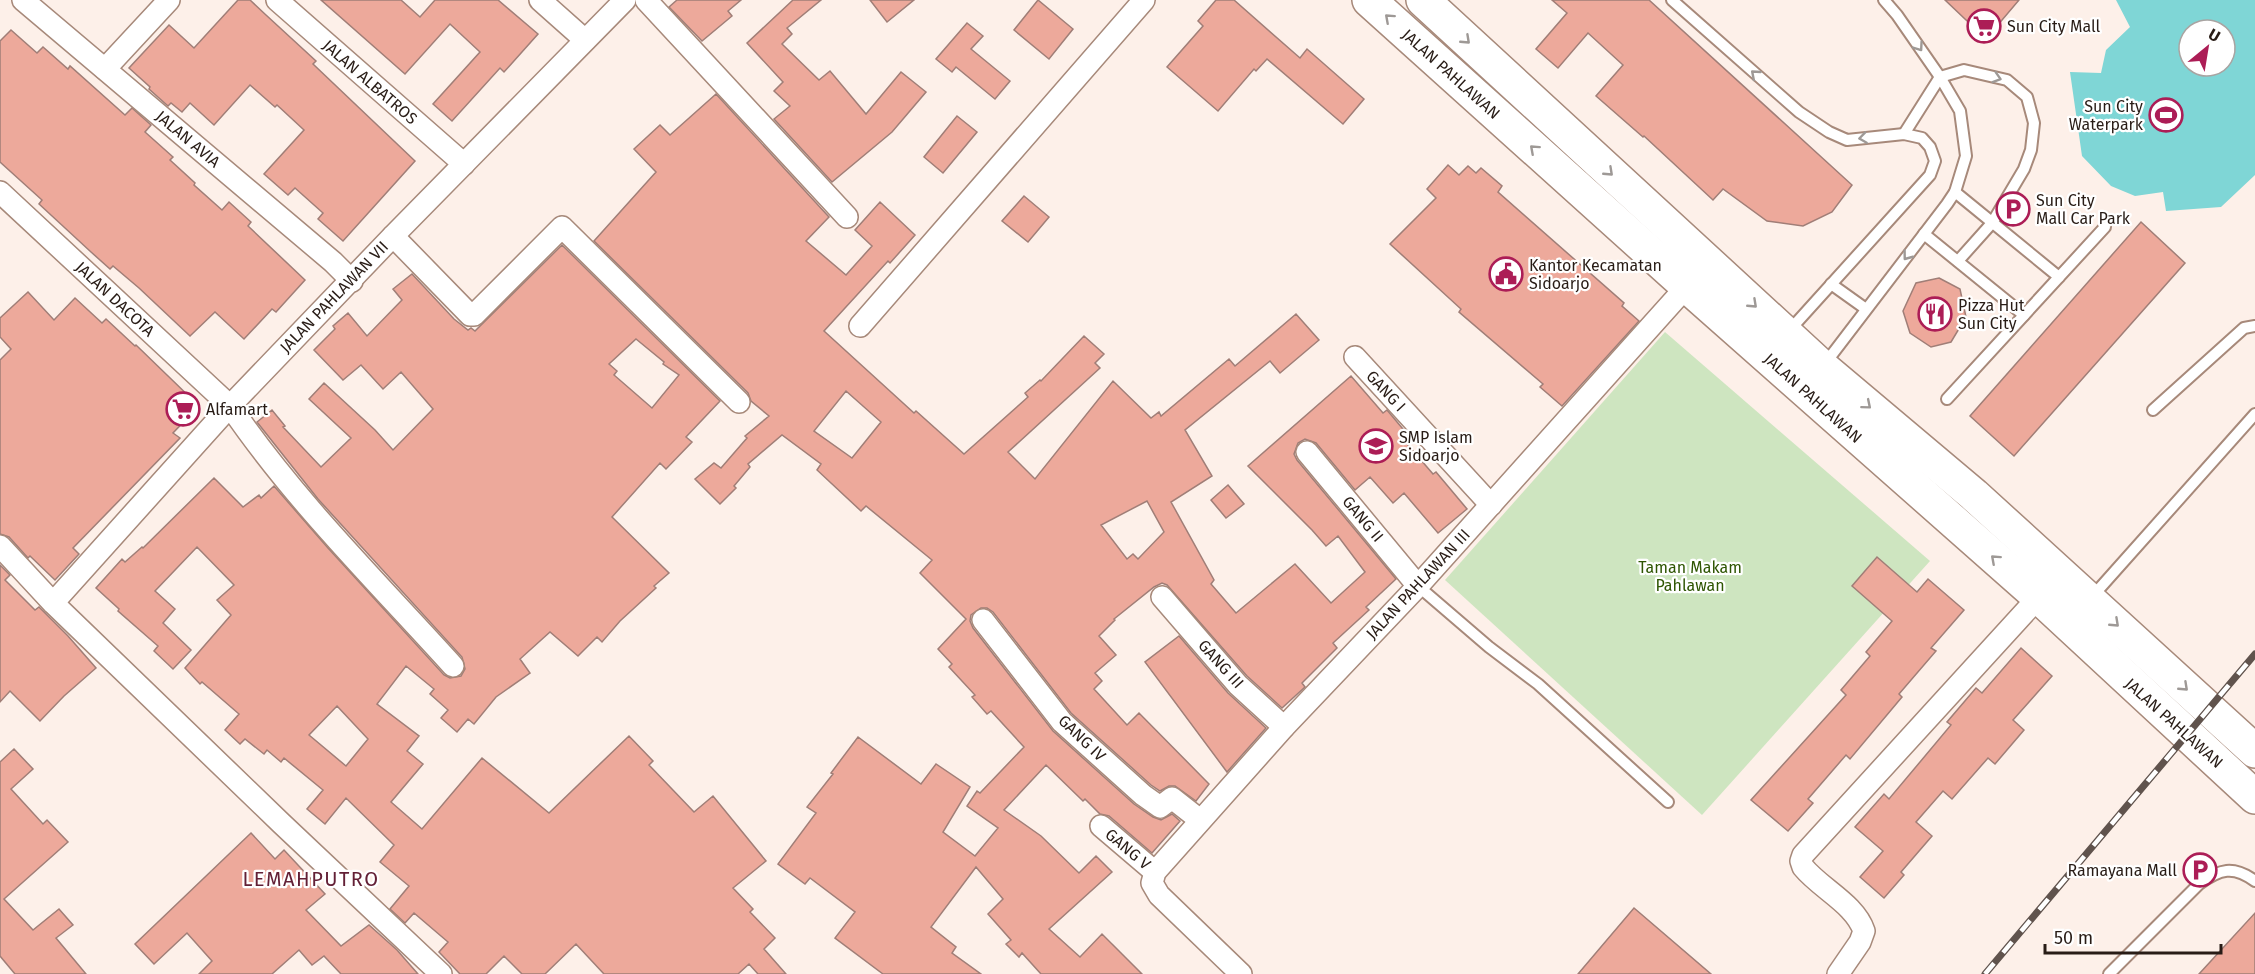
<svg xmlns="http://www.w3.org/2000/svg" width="2255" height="974" font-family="'Fira Sans',sans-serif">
	<rect width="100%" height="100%" fill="#fdf0e9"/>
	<polygon fill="#cee5c0" points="1665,332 1930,561 1702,815 1445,580"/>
	<path fill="#7fd6d6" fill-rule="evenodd" d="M2116 0H2255V175L2221 207 2166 211 2163 192 2135 196 2111 186 2082 156 2070 72 2101 73 2106 50 2130 27ZM2189 30H2225V66H2189Z"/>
	<g fill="#eda99b" stroke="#a07e77" stroke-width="1.5" fill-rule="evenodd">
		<polygon points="238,0 250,0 266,15 316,61 313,64 415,161 343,241 318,219 323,213 295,188 288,195 264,174 304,130 277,105 275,107 250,85 214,125 190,103 182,112 171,103 168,106 149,89 150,87 129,68 169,25 194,48"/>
		<polygon points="321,0 401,0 420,17 435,0 498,0 538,34 504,72 500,68 452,121 433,104 480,52 450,24 405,74"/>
		<polygon points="677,0 741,0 728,11 732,16 702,41 669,7"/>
		<polygon points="793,0 821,0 787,28 792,34 782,44 819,80 830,71 866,114 901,72 926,92 892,132 832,182 774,119 790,106 774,91 783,82 747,43"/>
		<polygon points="870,0 914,0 887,22"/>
		<polygon points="1038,0 1073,29 1049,59 1014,30"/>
		<polygon points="1216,0 1234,0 1300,58 1307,49 1364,99 1343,124 1267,59 1256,71 1254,69 1218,111 1167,67 1203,26 1198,21"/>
		<polygon points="1552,0 1649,0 1852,185 1832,212 1803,226 1767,221 1723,189 1713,200 1644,136 1643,137 1596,96 1623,65 1588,33 1558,68 1536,49 1567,13"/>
		<polygon points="1945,0 2019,0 1986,39"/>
		<polygon points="967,23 983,36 971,49 1010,81 995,99 956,67 952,72 936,59"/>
		<polygon points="11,30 37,53 43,47 68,69 70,66 125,115 132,108 151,125 145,132 173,157 170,160 195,183 194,185 222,210 229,202 251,222 248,226 305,280 276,312 272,309 244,339 215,312 190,336 139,288 113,266 110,269 91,252 39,204 42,200 0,162 0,41"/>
		<path d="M716 94 829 217 806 241 846 275 872 246 855 230 880 202 915 235 890 263 888 261 824 331 914 413 916 411 964 454 1028 397 1025 393 1040 380 1041 381 1084 336 1104 354 1095 363 1100 368 1008 452 1035 479 1113 381 1151 418 1159 412 1161 416 1229 359 1235 366 1296 314 1319 340 1280 373 1270 361 1185 430 1212 476 1171 502 1214 580 1211 584 1236 613 1295 564 1331 603 1365 572 1338 536 1326 546 1312 530 1248 466 1351 376 1383 413 1387 410 1413 441 1408 445 1433 474 1436 472 1467 509 1438 533 1404 493 1393 503 1370 477 1355 490 1316 443 1305 439 1298 443 1294 454 1297 460 1396 579 1366 607 1369 610 1333 643 1337 648 1302 683 1305 687 1282 708 1247 676 1167 585 1162 583 1154 587 1114 619 1115 620 1099 636 1116 655 1095 673 1102 681 1094 689 1127 725 1139 713 1209 784 1196 801 1175 786H1169L1160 791 1151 785 1071 713 993 612 987 608H981L971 615 970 621 973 628 1053 731 1134 804 1153 817 1161 820 1172 814 1180 821 1152 853 1109 816 1100 814 1085 799 1083 801 1046 765 1004 810 1041 836 1079 873 1096 856 1112 872 1049 929 1080 957 1102 934 1142 974H1041L1022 953 1019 957 1006 944 1011 940 988 914 1003 899 976 867 931 927 956 947 952 953 981 974H883L835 938 855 912 810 878 805 884 778 864 816 813 807 807 833 774 831 773 858 737 921 784 936 764 970 787 943 832 975 856 998 828 967 806 977 791 980 793 1024 747 991 711 987 714 972 697 975 695 949 667 952 664 938 649 966 619 920 573 932 560 866 506 861 511 817 470 821 464 782 435 748 464 750 467 734 486 736 488 720 504 695 479 714 463 721 468 747 438 745 436 769 416 751 401 748 393 594 241 656 172 634 149 660 125 670 135ZM846 391 881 422 852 458 814 431ZM1147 501 1164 532 1138 559 1133 554 1127 559 1101 525Z"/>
		<polygon points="957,116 977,132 943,173 924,157"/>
		<polygon points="1448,165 1459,175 1468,166 1476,173 1481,168 1502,186 1498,192 1624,303 1622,306 1639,321 1562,406 1540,387 1543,384 1459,312 1461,309 1390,244 1436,198 1427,189"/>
		<polygon points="1024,196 1049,217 1028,242 1002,221"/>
		<polygon points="2141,222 2185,263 2014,456 1970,416"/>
		<path d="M562 245 720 401 686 437 692 442 666 469 660 463 612 517 669 573 654 586 656 588 620 621 602 642 597 637 578 656 550 632 520 659 530 673 496 697 474 724 468 719 457 732 441 718 448 710 430 694 434 689 406 666 377 704 419 736 407 751 423 764 391 802 422 829 482 758 549 813 629 736 653 761 649 765 694 812 713 796 766 861 733 888 753 909 750 912 775 938 764 949 786 974H758L749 964 738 974H604L576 944 545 974H522L504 956 486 974H460L439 952 448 942 414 913 405 923 390 909 409 886 380 862 394 845 346 798 325 824 307 809 323 790 284 758 281 762 267 750 264 754 245 739 240 744 225 730 239 714 202 682 200 684 185 668 231 615 217 600 234 585 197 547 155 591 175 609 163 623 191 650 173 669 154 651 158 646 118 611 119 609 96 588 122 559 125 562 142 547 143 548 214 478 243 507 259 495 261 498 274 486 328 548 444 675 450 678 461 676 465 669 462 657 318 499 257 422 272 410 285 426 283 427 321 467 351 438 309 399 324 383 375 430 393 450 433 409 401 372 383 389 361 365 343 380 314 350 335 329 333 326 348 313 367 336 402 300 393 289 412 274 454 319 468 330 471 328 475 331ZM636 339 664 362 663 364 679 375 652 408 614 375 617 371 609 364ZM337 706 368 739 346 766 309 735Z"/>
		<polygon points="1939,278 1960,289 1966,317 1951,342 1931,347 1910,333 1903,311 1916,283"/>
		<polygon points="28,292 54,320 75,298 102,323 106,319 135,346 136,345 199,406 173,433 180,438 73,548 79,554 55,580 30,556 28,558 9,537 0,534 0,360 11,349 0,337 0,318"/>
		<polygon points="1228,485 1244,504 1226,518 1211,500"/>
		<polygon points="1877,557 1917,592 1928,579 1964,610 1931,648 1936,651 1899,694 1902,697 1850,759 1846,755 1808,799 1813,803 1788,831 1751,800 1846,695 1841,690 1870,656 1866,652 1892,621 1852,586"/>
		<polygon points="0,565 10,575 5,580 35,610 39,607 68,636 96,668 64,696 40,721 10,691 0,702"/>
		<polygon points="1179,636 1228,693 1266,728 1227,772 1145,662"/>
		<polygon points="2021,648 2052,676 2013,720 2024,730 1995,764 1988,758 1952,799 1943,791 1916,822 1932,836 1901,872 1904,875 1884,898 1860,877 1883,851 1855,827 1884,794 1889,799 1951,725 1947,722 1976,688 1982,693"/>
		<polygon points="14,749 33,769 11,789 43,824 47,820 68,842 4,899 33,930 59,909 73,925 56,938 86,974 15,974 0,956 0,762"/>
		<polygon points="251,833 275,859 284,850 325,894 306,910 341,946 369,925 397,950 418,974 341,974 324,956 312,965 299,950 272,974 199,974 212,961 187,933 154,964 135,944"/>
		<polygon points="1634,908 1711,974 1578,974"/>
		<polygon points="2255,913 2255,974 2199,974"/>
	</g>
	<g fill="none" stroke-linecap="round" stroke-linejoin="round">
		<g stroke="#a7897a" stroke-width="14">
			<g id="service">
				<polyline points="1672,0 1799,112 1829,132 1847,140 1904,134 1922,138 1930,147 1935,161 1930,175 1788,332"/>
				<polyline points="1904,134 1940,77 1964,70 2007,80 2027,97 2034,123 2031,150 2024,169 1992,223 1958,261"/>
				<polyline points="1955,192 2059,277"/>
				<polyline points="1924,234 2024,315"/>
				<polyline points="1831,284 1866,309"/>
				<polyline points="1824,365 1947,204 1955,192 1966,156 1960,111 1940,77 1897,15 1884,0"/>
				<polyline points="1947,399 2105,227"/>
				<polyline points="2153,410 2244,328 2255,326"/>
				<polyline points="1418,586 1489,647 1538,684 1668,802"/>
				<polyline points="2091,598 2255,414"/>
				<path d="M2109 974 2199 884C2220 869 2233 865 2255 881"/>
			</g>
		</g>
		<g stroke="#a7897a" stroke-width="24">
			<g id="minor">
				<polyline points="23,0 333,262 352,281"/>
				<polyline points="277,0 464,164"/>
				<polyline points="540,0 585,40"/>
				<polyline points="646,0 847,217"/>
				<polyline points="105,69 169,0"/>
				<path d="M0 192 230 406C294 500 377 582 453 666"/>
				<polyline points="393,236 470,315 474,315 562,227 739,402"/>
				<polyline points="860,326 1144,0"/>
				<polyline points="1355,357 1491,505"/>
				<polyline points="1307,452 1418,586"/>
				<polyline points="0,546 53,603 281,823 441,974"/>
				<polyline points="1162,597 1238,685 1284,727"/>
				<polyline points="53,603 230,406 393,236 625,0"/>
				<polyline points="983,620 1062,722 1143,795 1160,807 1172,798 1200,820"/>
				<polyline points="1101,826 1155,872"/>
				<polyline points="1241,974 1159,895 1152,883 1155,872 1284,727 1418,586 1687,286"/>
				<path d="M1838 974 1860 942 1864 931C1855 904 1821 889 1803 867L1801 861 1803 855 2046 589"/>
			</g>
		</g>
		<g stroke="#a7897a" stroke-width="36">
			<g id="primary">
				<polyline points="1369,0 1687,286 2039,597 2255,797"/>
				<polyline points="1423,0 1822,367 1974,495 2255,751"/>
			</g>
		</g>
		<use href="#service" stroke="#fff" stroke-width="10"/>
		<use href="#minor" stroke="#fff" stroke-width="21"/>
		<use href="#primary" stroke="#fff" stroke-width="33"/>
		<g stroke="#60534d" stroke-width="7">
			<polyline id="rail" points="1985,974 2255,654"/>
		</g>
		<use href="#rail" stroke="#fff" stroke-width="4.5" stroke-dasharray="14" stroke-linecap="butt"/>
	</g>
	<defs><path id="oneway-chevron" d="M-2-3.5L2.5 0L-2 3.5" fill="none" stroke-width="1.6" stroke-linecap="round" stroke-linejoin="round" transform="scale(1.5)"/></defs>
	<g stroke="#9e9996">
		<use href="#oneway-chevron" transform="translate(1389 18) rotate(-138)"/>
		<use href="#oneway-chevron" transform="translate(1466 40) rotate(43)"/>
		<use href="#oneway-chevron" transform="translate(1919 47) rotate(55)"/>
		<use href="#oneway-chevron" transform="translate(1755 74) rotate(-139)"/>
		<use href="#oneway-chevron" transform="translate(1997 78) rotate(17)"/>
		<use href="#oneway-chevron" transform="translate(1863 138) rotate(172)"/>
		<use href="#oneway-chevron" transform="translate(1534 149) rotate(-138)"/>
		<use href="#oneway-chevron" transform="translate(1609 172) rotate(43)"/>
		<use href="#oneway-chevron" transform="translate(1907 256) rotate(127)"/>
		<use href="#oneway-chevron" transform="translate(1753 304) rotate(43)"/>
		<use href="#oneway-chevron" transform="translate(1867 405) rotate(40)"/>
		<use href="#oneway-chevron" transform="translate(1995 559) rotate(-138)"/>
		<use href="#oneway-chevron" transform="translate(2115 623) rotate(43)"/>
		<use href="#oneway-chevron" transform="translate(2184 687) rotate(43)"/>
	</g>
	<defs>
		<g id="supermarket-ring" transform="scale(1.725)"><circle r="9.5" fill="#fff" stroke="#ac1d56" stroke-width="1.5"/><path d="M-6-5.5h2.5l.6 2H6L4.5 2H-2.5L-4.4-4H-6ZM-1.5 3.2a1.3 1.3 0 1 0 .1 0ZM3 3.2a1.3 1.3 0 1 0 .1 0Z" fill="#ac1d56"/></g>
		<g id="stadium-ring" transform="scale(1.725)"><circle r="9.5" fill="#fff" stroke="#ac1d56" stroke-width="1.5"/><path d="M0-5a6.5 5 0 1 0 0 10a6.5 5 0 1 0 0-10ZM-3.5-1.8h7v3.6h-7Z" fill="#ac1d56"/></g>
		<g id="parking-ring" transform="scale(1.725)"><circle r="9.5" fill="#fff" stroke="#ac1d56" stroke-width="1.5"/><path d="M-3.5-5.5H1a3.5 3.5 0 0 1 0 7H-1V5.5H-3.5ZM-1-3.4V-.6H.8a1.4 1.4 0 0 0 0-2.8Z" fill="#ac1d56"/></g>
		<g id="civic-ring" transform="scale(1.725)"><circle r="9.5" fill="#fff" stroke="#ac1d56" stroke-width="1.5"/><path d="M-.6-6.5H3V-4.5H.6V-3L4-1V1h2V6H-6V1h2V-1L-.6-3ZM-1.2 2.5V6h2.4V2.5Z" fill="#ac1d56"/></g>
		<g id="restaurant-ring" transform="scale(1.725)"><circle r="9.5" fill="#fff" stroke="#ac1d56" stroke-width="1.5"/><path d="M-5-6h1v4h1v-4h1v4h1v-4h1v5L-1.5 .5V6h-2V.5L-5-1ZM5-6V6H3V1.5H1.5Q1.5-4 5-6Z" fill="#ac1d56"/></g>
		<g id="school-ring" transform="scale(1.725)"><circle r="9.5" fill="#fff" stroke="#ac1d56" stroke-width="1.5"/><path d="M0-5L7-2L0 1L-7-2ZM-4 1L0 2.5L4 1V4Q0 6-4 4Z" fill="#ac1d56"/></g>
	</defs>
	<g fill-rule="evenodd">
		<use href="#supermarket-ring" x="1984" y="26"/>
		<use href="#stadium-ring" x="2166" y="115"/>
		<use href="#parking-ring" x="2013" y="209"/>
		<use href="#civic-ring" x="1506" y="274"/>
		<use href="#restaurant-ring" x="1935" y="314"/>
		<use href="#supermarket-ring" x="183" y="409"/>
		<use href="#school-ring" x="1376" y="446"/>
		<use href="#parking-ring" x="2200" y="870"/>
	</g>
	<g text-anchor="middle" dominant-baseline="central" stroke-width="4.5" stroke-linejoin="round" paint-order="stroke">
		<g font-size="16" fill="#281c16" stroke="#fff" text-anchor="start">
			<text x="2007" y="26">Sun City Mall</text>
			<text x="2143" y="106" text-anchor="end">Sun City<tspan x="2143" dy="18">Waterpark</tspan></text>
			<text x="2036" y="200">Sun City<tspan x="2036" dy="18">Mall Car Park</tspan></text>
			<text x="1529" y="265">Kantor Kecamatan<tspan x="1529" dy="18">Sidoarjo</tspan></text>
			<text x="1958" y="305">Pizza Hut<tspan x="1958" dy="18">Sun City</tspan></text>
			<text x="206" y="409">Alfamart</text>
			<text x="1399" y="437">SMP Islam<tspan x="1399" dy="18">Sidoarjo</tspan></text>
			<text x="2177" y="870" text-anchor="end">Ramayana Mall</text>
		</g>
		<g font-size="16" fill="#281c16" stroke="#fff">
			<text transform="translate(1451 74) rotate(42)">JALAN PAHLAWAN</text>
			<text transform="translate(370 82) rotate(41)">JALAN ALBATROS</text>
			<text transform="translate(188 139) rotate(40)">JALAN AVIA</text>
			<text transform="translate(334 297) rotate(-46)">JALAN PAHLAWAN VII</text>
			<text transform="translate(115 299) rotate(43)">JALAN DACOTA</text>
			<text transform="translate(1386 391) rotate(47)">GANG I</text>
			<text transform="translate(1813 398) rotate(42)">JALAN PAHLAWAN</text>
			<text transform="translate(1363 519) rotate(50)">GANG II</text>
			<text transform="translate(1418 584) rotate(-47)">JALAN PAHLAWAN III</text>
			<text transform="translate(1221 664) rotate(48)">GANG III</text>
			<text transform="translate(2174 723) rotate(42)">JALAN PAHLAWAN</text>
			<text transform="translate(1082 738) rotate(44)">GANG IV</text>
			<text transform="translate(1128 849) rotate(40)">GANG V</text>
		</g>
		<g font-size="16" fill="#2e5502" stroke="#fff">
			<text x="1690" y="567">Taman Makam<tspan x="1690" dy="18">Pahlawan</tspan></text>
		</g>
		<g font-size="20" letter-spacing="1.5" fill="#632036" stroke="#fff">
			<text x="311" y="879">LEMAHPUTRO</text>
		</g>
	</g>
	<g transform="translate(2207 48) rotate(30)"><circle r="28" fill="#ffffff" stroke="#a9a4a2" stroke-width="1.5"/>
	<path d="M0-4.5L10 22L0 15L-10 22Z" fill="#ac1d56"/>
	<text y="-9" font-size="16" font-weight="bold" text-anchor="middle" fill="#281c16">U</text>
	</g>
	<path d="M2045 944v9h176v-9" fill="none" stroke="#281c16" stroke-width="3"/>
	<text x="2054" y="944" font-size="18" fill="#281c16" stroke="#ffffff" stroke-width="4.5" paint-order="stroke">50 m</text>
</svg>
